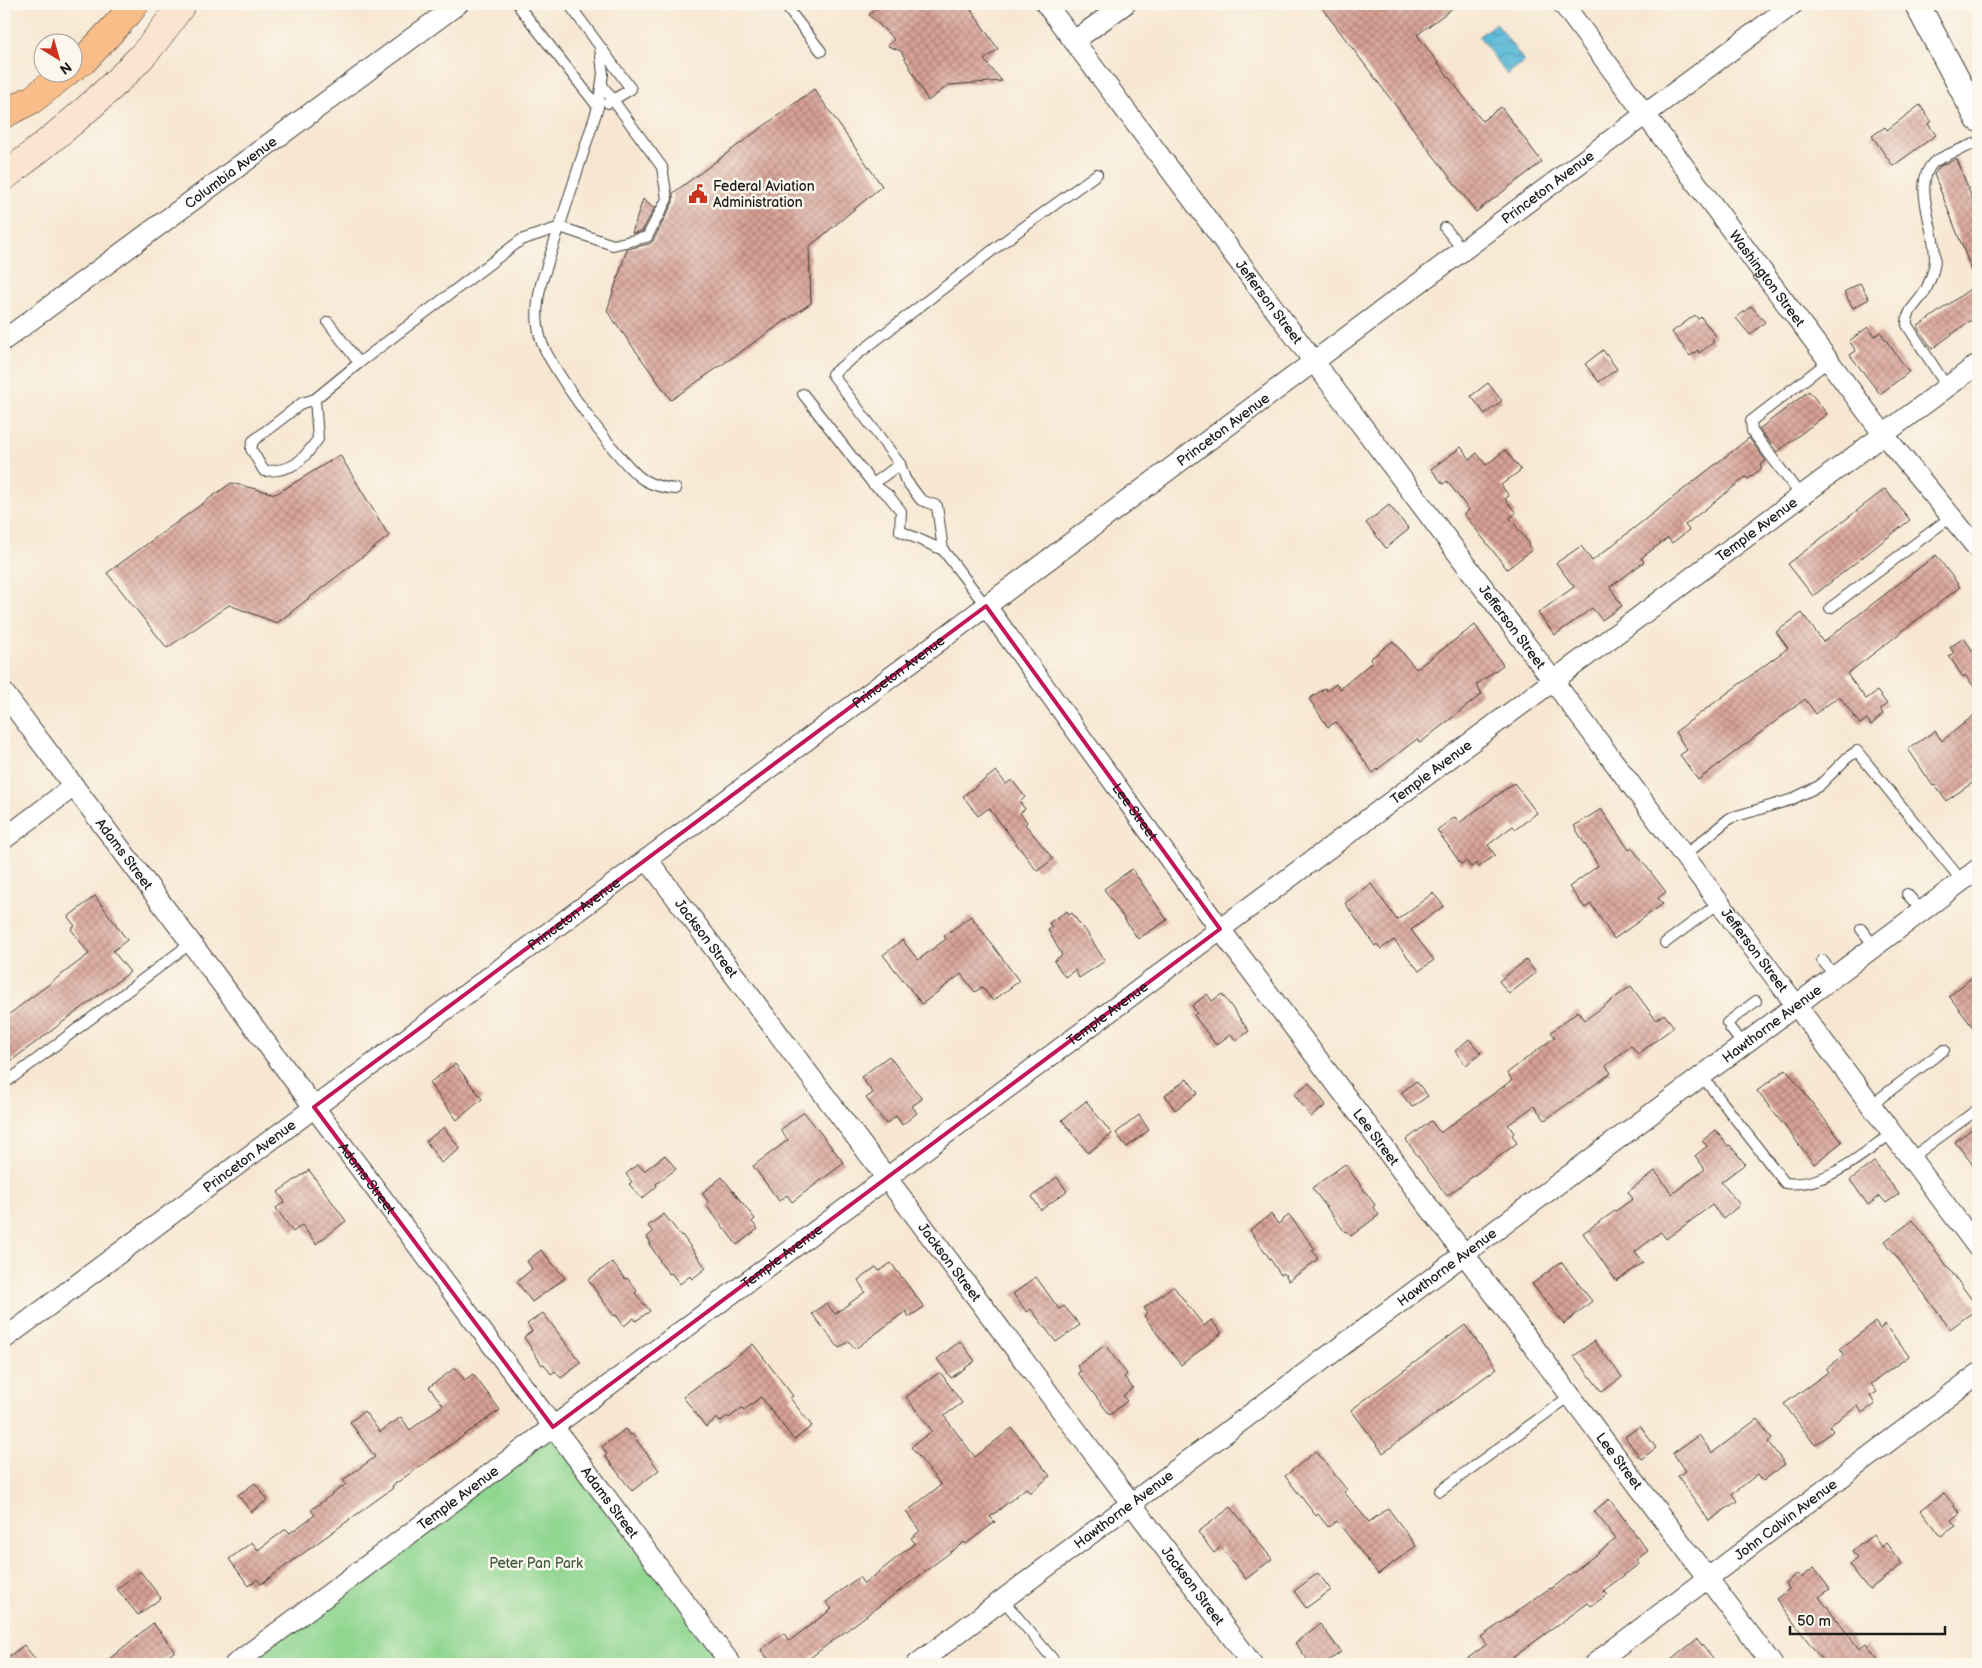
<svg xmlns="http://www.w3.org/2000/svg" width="1982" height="1668" font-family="'Balsamiq Sans',sans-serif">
	<defs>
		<pattern id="water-waves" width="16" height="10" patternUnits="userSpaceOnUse" patternTransform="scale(1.25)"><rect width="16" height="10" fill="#59b8d8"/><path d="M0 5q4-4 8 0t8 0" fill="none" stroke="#4995ae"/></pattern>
		<pattern id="building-cross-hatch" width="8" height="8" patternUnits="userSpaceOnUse" patternTransform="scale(1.25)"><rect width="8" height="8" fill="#d8a195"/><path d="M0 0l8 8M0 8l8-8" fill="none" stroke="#ae8279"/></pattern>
	</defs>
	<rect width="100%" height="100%" fill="#fbf7ec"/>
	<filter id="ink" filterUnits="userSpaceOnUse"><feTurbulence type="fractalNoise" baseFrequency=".02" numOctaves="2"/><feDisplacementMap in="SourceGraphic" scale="10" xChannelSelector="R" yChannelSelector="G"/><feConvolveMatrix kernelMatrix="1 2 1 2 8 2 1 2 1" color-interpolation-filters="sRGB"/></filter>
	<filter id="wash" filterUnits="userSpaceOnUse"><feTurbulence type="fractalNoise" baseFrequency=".0096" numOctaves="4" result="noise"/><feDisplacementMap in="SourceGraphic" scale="20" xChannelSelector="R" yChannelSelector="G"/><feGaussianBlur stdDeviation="1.12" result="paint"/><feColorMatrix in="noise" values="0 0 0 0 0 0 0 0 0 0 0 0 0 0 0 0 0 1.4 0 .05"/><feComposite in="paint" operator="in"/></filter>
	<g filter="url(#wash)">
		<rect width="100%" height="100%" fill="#f7e7d2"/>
		<polygon fill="#8fd690" stroke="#567956" points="554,1418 741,1664 246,1664"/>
		<polygon fill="url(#water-waves)" stroke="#3a6a7a" points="1496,23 1524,61 1507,75 1479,36"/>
		<g id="blocks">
			<g fill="url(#building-cross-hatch)">
				<polygon points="879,4 967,4 998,49 984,60 1002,81 949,85 928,101 901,51 888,46 894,39 869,15"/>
				<polygon points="1319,4 1458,4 1417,35 1482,121 1501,107 1542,162 1476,212"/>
				<polygon points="814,89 882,186 809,247 811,303 671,400 607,311 627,249 649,244 653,241 673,202 673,193"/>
				<polygon points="1920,105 1931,121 1928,124 1936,135 1893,166 1872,136 1885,127 1887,130"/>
				<polygon points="1957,159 1978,214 1978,315 1932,349 1917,327 1977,284 1934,174 1940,166"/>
				<polygon points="643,199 653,208 656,206 642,231 632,233"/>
				<polygon points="1860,283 1869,299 1853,308 1844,292"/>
				<polygon points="1751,306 1765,322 1750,335 1736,318"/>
				<polygon points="1695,315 1698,319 1701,317 1716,336 1712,339 1714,342 1699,353 1698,350 1690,356 1672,332"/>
				<polygon points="1868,327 1875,336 1880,332 1909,372 1880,394 1850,355 1856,351 1849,341"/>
				<polygon points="1603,350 1617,369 1599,382 1585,364"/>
				<polygon points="1488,383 1502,401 1485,414 1471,396"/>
				<polygon points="1809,391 1827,414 1777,452 1759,429"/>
				<polygon points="1749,438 1766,461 1760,465 1762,468 1748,479 1746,477 1685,525 1689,530 1672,543 1668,538 1641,558 1644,562 1610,587 1622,606 1602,620 1592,608 1555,635 1538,613 1574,587 1556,563 1581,546 1592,561"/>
				<polygon points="1461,447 1470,459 1477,453 1486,465 1505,450 1521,470 1501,485 1509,496 1505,499 1516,513 1510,518 1529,543 1528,545 1532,550 1507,569 1464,514 1469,510 1447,481 1443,484 1431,469"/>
				<polygon points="340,455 389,536 277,623 229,605 167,648 107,573 231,483 276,494"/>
				<polygon points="1885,489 1910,520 1813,596 1788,564"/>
				<polygon points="1389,505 1409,529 1386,548 1366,523"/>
				<polygon points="1936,555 1960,587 1847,674 1866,699 1877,691 1887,704 1880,709 1883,714 1871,725 1867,719 1860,724 1839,696 1816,714 1805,699 1698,780 1680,755 1687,750 1675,732 1788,648 1776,632 1802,613 1823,642"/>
				<polygon points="1475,625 1503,665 1476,685 1482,694 1420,743 1417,739 1373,773 1336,722 1328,727 1309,699 1325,688 1327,691 1336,684 1340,689 1372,662 1370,659 1393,641 1416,669"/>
				<polygon points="1964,638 1978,659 1978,692 1965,675 1963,677 1949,656 1954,653 1950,647"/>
				<polygon points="1978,712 1978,779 1946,801 1935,785 1933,786 1908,749 1935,731 1942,741"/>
				<polygon points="996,771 1006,784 1012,780 1025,797 1020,802 1025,809 1020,813 1027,822 1025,824 1053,859 1037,871 989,808 978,816 963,796"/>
				<polygon points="1514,783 1537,813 1516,829 1513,826 1488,845 1495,855 1479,867 1476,863 1471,867 1466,861 1461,864 1437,830 1455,817 1459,823"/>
				<polygon points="1601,809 1629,850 1632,848 1666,892 1658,898 1663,904 1614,939 1591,904 1585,908 1569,887 1598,866 1574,826"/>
				<polygon points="1132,869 1167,920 1138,939 1104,889"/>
				<polygon points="1371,884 1397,920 1433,893 1444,906 1411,930 1434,960 1419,971 1394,940 1381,949 1377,944 1375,946 1345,903"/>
				<polygon points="95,896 127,940 113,951 130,972 4,1066 4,1018 89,954 71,929 75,926 68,917"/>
				<polygon points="1067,911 1069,915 1072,913 1083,929 1084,928 1105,961 1079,978 1075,970 1065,977 1054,961 1062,955 1048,930 1052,928 1049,923"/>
				<polygon points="971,916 1019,981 993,1001 982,987 975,992 961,974 922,1004 883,955 902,940 918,960 946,939 944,936"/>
				<polygon points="1526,960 1536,973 1509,994 1499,981"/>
				<polygon points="1978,973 1978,1034 1949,996"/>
				<polygon points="1631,986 1656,1020 1664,1014 1674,1027 1638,1054 1631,1046 1606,1066 1611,1073 1545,1120 1534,1106 1508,1125 1514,1133 1512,1135 1517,1143 1447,1196 1406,1140 1431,1121 1440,1133 1512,1080 1507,1073 1555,1037 1551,1032 1578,1011 1585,1020"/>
				<polygon points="1207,994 1212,1001 1222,994 1249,1031 1236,1041 1231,1034 1216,1045 1194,1015 1197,1013 1192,1006"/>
				<polygon points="1469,1039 1481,1053 1466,1065 1455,1051"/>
				<polygon points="889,1056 922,1099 912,1106 917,1113 902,1125 896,1116 886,1124 866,1098 873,1093 861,1077"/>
				<polygon points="455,1064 482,1099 457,1120 429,1083"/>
				<polygon points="1786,1069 1842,1142 1814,1164 1757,1091"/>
				<polygon points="1187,1079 1198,1093 1175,1110 1165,1095"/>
				<polygon points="1416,1081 1428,1096 1412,1107 1401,1093"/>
				<polygon points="1309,1083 1326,1105 1311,1117 1294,1094"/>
				<polygon points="1086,1101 1112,1134 1088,1153 1062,1120"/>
				<polygon points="804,1112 844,1163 792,1202 787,1195 779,1201 753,1166 788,1140 780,1130"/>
				<polygon points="1139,1115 1149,1130 1127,1147 1116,1133"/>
				<polygon points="1978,1124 1978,1171 1955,1142"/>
				<polygon points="444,1127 460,1149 441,1163 426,1141"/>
				<polygon points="1716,1130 1728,1146 1730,1145 1745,1164 1721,1182 1740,1205 1723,1219 1712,1205 1666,1239 1661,1232 1635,1252 1643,1263 1616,1281 1583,1233 1633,1199 1628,1192 1655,1171 1672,1194 1705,1169 1695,1156 1707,1146 1702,1141"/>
				<polygon points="665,1155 676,1169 656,1184 657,1186 642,1199 629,1184 632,1182 626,1174 638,1164 644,1171"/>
				<polygon points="1874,1162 1899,1194 1886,1203 1880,1196 1868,1205 1850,1180"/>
				<polygon points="1345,1164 1375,1205 1373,1207 1379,1215 1351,1236 1346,1231 1345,1232 1312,1188"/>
				<polygon points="309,1170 346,1221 316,1244 302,1225 293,1232 276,1208 285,1202 278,1192"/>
				<polygon points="722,1177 755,1219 752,1222 758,1229 737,1245 706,1205 709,1203 702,1193"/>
				<polygon points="1057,1177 1067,1191 1041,1210 1032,1197"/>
				<polygon points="664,1214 681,1236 682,1235 706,1268 692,1279 690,1276 680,1284 671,1273 669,1274 659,1261 660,1260 649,1244 651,1243 647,1237 653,1232 648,1226"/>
				<polygon points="1271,1214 1278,1224 1289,1215 1315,1249 1312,1250 1318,1259 1289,1281 1284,1273 1281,1275 1250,1230"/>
				<polygon points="1913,1220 1978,1308 1950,1329 1885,1241"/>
				<polygon points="541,1250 565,1278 532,1302 517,1282 532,1269 527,1261"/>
				<polygon points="612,1262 625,1279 627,1278 637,1291 635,1293 650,1311 636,1321 634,1318 624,1326 616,1315 614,1316 588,1280"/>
				<polygon points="1561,1262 1592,1301 1564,1324 1532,1284"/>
				<polygon points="891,1263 924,1307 909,1317 906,1311 855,1349 849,1341 839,1348 812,1314 826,1303 835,1314 865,1292 858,1280 876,1267 879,1271"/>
				<polygon points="1036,1277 1059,1309 1064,1306 1080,1325 1056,1342 1031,1309 1027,1312 1013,1294"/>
				<polygon points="1173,1286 1204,1326 1211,1320 1222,1333 1181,1365 1144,1316 1148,1313 1144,1308"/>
				<polygon points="543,1313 581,1363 561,1378 555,1371 551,1374 544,1364 542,1365 524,1337 532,1331 527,1324"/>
				<polygon points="1875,1322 1880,1329 1885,1325 1909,1356 1871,1384 1877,1392 1870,1396 1875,1404 1862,1413 1858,1406 1829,1426 1833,1431 1815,1445 1784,1404 1828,1372 1826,1369 1844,1355 1840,1349"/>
				<polygon points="1465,1325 1497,1368 1383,1453 1351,1410"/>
				<polygon points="960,1341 975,1361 951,1378 937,1359"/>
				<polygon points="1594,1341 1622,1377 1602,1392 1574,1356"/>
				<polygon points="753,1344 793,1396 790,1398 812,1426 794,1440 761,1397 744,1410 742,1408 729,1418 727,1416 720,1422 717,1418 706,1427 683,1397"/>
				<polygon points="1105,1345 1127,1374 1124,1377 1133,1388 1123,1396 1127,1401 1110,1415 1078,1373 1081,1371 1077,1366"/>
				<polygon points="455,1368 465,1380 473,1374 500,1410 392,1486 393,1488 261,1584 257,1579 249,1586 229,1559 252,1542 258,1550 286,1529 290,1533 315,1515 311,1510 346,1484 343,1480 375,1457 350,1422 364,1411 380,1432 401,1417 410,1430 443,1405 429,1387"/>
				<polygon points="940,1372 962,1403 944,1416 975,1457 1012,1428 1050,1476 1030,1493 1026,1488 990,1517 995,1522 966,1544 964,1542 802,1664 772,1664 761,1650 784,1633 789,1641 832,1609 826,1602 859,1577 864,1584 915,1543 911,1538 920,1531 906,1512 941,1485 911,1447 932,1431 906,1397"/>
				<polygon points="1757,1419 1772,1439 1768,1442 1785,1464 1763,1481 1758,1474 1732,1494 1737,1501 1709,1521 1678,1476 1685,1471 1673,1453 1699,1435 1712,1453"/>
				<polygon points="1640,1426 1656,1448 1641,1459 1625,1437"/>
				<polygon points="625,1429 630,1435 632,1434 659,1470 632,1491 605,1456 607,1454 602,1447"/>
				<polygon points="1316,1451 1347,1490 1344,1492 1369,1522 1388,1508 1416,1546 1378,1574 1337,1521 1328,1527 1318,1514 1316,1516 1285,1476"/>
				<polygon points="255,1483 268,1500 251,1512 238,1495"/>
				<polygon points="1944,1493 1960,1513 1951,1520 1956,1526 1941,1536 1921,1510"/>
				<polygon points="1609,1499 1648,1551 1636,1560 1639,1564 1603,1591 1607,1595 1591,1606 1588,1603 1504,1664 1460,1664 1487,1644 1481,1637 1550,1588 1551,1589 1616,1539 1594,1511"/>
				<polygon points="1231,1507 1272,1559 1246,1579 1221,1547 1214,1553 1198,1532"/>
				<polygon points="1873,1535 1881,1547 1886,1543 1902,1564 1869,1590 1849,1564 1857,1557 1852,1551"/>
				<polygon points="1814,1568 1830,1589 1819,1597 1859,1649 1866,1644 1881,1664 1825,1664 1776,1599 1789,1589 1785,1583 1797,1574 1801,1578"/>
				<polygon points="140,1571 161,1598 138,1615 117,1589"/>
				<polygon points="1318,1573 1331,1590 1306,1608 1294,1591"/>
				<polygon points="153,1623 175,1651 158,1664 103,1664"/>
				<polygon points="1320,1624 1341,1652 1324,1664 1311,1664 1295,1643"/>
				<polygon points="1697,1639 1717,1664 1666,1664"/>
				<polygon points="24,1645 39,1664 4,1664 4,1660"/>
			</g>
		</g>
	</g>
	<g filter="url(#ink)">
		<use href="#blocks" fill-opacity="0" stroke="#3d3a37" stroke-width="1"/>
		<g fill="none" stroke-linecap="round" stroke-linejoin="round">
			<g stroke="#3d3a37" stroke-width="12">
				<g id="service">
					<polyline points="520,4 520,8 598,107"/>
					<polyline points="569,4 631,89 608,103"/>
					<polyline points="784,4 821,51"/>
					<path d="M600 47 603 74 598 107 541 284C537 303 535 321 541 340 548 365 622 467 644 480 654 486 665 488 676 489"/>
					<polyline points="1445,228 1463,250"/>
					<polyline points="328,322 359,363"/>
					<path d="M1947 387 1907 325C1906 311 1917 304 1924 293 1928 286 1931 278 1933 271 1943 242 1909 186 1933 163 1941 156 1968 147 1978 142"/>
					<polyline points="803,394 873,484 888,495 901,511 900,531 943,550 986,606"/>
					<path d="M315 399 302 403 253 441 251 449 264 471C294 471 301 462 318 439L315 399 359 363 521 240 560 227 613 245 647 237 667 199 662 167 602 85"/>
					<polyline points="873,484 900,464"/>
					<polyline points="1801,496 1752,431 1751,421 1829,361"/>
					<polyline points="943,550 937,506 921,500 905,479 900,464 832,374 1002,243 1097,174"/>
					<polyline points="1830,608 1952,516"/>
					<polyline points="1684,856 1730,818 1790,800 1819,786 1847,758 1857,751 1962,881"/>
					<polyline points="1907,894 1922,911"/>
					<polyline points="1861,929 1875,947"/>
					<polyline points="1665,943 1719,903"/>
					<polyline points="1822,960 1835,976"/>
					<polyline points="1727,1023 1756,1001"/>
					<polyline points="1730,1028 1743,1045"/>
					<path d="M1702 1076 1785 1183C1826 1188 1861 1155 1892 1133"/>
					<polyline points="4,1084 191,943"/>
					<polyline points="1871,1105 1944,1050"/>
					<polyline points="1911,1158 1978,1109"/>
					<polyline points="1440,1491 1570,1396"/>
					<polyline points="1003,1600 1057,1664"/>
				</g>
			</g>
			<g stroke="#3d3a37" stroke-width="22">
				<g id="minor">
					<path id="s1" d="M1046 4 1978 1248"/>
					<path id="s2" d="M1563 4 1884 435 1978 549"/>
					<polyline points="1074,41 1125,4"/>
					<path id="s3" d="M4 340 458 4"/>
					<path id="s4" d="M986 606 1220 929 1772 1664"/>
					<path id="s5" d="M4 693 731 1664"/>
					<polyline points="4,839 74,786"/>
					<path id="s6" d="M647 859 1252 1664"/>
					<path id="s7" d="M4 1339 1793 4"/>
					<path id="s8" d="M235 1664 1978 364"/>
					<path id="s9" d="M917 1664 1978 869"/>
					<path id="s10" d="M1594 1664 1978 1374"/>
				</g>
			</g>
			<g stroke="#3d3a37" stroke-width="27">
				<polyline id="tertiary" points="1917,4 1978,119"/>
			</g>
			<g stroke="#3d3a37" stroke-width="29">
				<path id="secondary" d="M4 177C52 139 100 101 142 56 157 40 170 21 182 4"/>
			</g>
			<g stroke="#3d3a37" stroke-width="29">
				<g id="motorway">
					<polyline points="72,68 84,60 129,12 135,4"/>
					<polyline points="4,114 33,99 67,72"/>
				</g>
			</g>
			<use href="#service" stroke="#fff" stroke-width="10"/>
			<use href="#minor" stroke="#fff" stroke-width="20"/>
			<use href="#tertiary" stroke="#fff" stroke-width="25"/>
			<use href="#secondary" stroke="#fce5d0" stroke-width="28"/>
			<use href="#motorway" stroke="#f8bd89" stroke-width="28"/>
		</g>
	</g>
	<path fill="none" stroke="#c2185b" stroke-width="4" stroke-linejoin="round" d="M986 606 1220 929 553 1427 314 1107Z"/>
	<defs>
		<g id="civic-bare" transform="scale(1.5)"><path d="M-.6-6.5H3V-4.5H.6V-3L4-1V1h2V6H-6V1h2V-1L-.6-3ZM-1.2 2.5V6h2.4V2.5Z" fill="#c8321e" stroke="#fbf7ec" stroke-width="2.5" paint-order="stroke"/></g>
	</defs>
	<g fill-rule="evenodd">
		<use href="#civic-bare" x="698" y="194"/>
	</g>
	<g text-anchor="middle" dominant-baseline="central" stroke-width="5" stroke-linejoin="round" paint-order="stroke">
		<g font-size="14" fill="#1c1c1c" stroke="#fbf7ec">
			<text stroke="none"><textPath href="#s3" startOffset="282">Columbia Avenue</textPath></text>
			<text stroke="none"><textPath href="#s7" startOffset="1926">Princeton Avenue</textPath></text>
			<text stroke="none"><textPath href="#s2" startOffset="342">Washington Street</textPath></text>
			<text stroke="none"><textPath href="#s1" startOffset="372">Jefferson Street</textPath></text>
			<text stroke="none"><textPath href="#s7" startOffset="1521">Princeton Avenue</textPath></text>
			<text stroke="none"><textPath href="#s8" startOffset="1898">Temple Avenue</textPath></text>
			<text stroke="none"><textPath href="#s1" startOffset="778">Jefferson Street</textPath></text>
			<text stroke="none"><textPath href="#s7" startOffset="1116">Princeton Avenue</textPath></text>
			<text stroke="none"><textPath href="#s8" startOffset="1492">Temple Avenue</textPath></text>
			<text stroke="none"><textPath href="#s4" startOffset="254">Lee Street</textPath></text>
			<text stroke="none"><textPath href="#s5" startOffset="201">Adams Street</textPath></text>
			<text stroke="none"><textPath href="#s7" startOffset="711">Princeton Avenue</textPath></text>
			<text stroke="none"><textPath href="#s6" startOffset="99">Jackson Street</textPath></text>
			<text stroke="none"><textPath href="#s1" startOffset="1182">Jefferson Street</textPath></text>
			<text stroke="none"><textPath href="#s8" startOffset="1088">Temple Avenue</textPath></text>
			<text stroke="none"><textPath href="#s9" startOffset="1068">Hawthorne Avenue</textPath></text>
			<text stroke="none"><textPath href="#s4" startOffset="659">Lee Street</textPath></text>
			<text stroke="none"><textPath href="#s7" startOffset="306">Princeton Avenue</textPath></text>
			<text stroke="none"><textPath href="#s5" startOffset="606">Adams Street</textPath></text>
			<text stroke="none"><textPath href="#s8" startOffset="682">Temple Avenue</textPath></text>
			<text stroke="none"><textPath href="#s6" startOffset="504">Jackson Street</textPath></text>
			<text stroke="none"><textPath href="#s9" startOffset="662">Hawthorne Avenue</textPath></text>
			<text stroke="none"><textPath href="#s4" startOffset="1064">Lee Street</textPath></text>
			<text stroke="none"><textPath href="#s8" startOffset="278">Temple Avenue</textPath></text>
			<text stroke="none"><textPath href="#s5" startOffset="1011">Adams Street</textPath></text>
			<text stroke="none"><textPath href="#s9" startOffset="258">Hawthorne Avenue</textPath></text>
			<text stroke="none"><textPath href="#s10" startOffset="240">John Calvin Avenue</textPath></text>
			<text stroke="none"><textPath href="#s6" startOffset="909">Jackson Street</textPath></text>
		</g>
		<g font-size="14" fill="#1c1c1c" stroke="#fbf7ec" text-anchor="start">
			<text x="713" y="186">Federal Aviation<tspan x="713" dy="16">Administration</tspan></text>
		</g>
		<g font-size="14" fill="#445d45" stroke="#fbf7ec">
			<text x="536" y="1563">Peter Pan Park</text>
		</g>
	</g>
	<rect width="1982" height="1668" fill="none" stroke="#fbf7ec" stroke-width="20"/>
	<g transform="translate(58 58) rotate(143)"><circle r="24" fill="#fbf7ec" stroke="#a29f99"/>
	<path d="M0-4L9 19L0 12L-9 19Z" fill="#c8321e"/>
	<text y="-8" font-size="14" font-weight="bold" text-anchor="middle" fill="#1c1c1c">N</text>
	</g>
	<path d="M1790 1626v8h155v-8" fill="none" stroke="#1c1c1c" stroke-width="2.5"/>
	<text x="1797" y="1626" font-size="15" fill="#1c1c1c" stroke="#fbf7ec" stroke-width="4" paint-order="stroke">50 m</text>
</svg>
